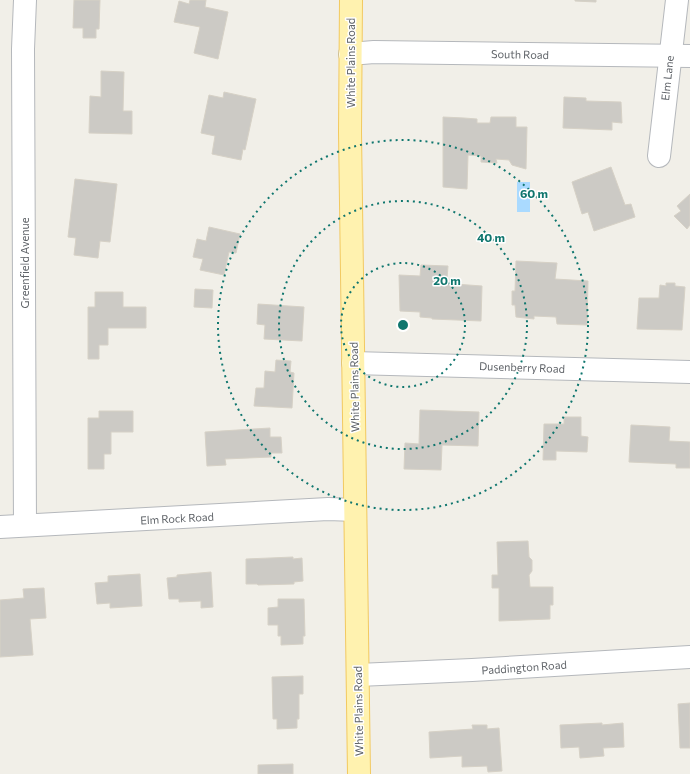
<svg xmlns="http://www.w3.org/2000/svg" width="690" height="774" font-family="Commissioner,sans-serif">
	<rect width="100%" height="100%" fill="#f1efe8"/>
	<rect fill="#aadaff" x="517" y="182" width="13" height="30"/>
	<g fill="#cccac5" stroke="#d6d1c6">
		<polygon points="74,0 100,0 99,29 96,29 96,38 83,38 83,28 73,28"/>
		<polygon points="190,0 206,0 205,7 228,12 218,59 194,53 200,27 174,22 179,1 189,4"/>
		<polygon points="575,0 596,0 596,2 575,1"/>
		<polygon points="101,71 124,72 123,111 132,111 132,134 89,133 90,96 101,97"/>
		<polygon points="224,92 256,99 245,150 243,149 241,160 212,154 215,136 201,133 209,95 223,98"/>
		<polygon points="564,97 586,98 586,101 621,102 622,123 612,122 612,130 563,128"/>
		<polygon points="443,117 464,118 477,119 477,123 490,123 491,117 516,117 516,127 527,127 526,169 512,165 509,160 496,159 497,163 481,162 481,156 468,155 467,189 443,187"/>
		<polygon points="611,167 625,205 631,204 635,217 594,231 588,212 582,214 572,182"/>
		<polygon points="75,179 117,184 110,242 100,241 98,258 74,255 76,238 68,237"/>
		<polygon points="690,194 690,225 687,229 674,216 681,211 677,206"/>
		<polygon points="209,227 240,234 236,253 229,252 224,275 200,270 203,259 193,257 197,239 206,241"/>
		<polygon points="516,261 557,263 555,279 588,281 587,325 557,324 556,317 534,316 534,319 516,317 515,305 512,305 512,291 515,291"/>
		<polygon points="421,265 448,266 447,279 455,279 455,284 482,286 481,321 432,319 432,318 420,317 420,312 400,311 399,275 420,276"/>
		<polygon points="666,283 675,283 675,286 685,287 682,330 637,329 639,298 659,298 660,285 666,286"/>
		<polygon points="195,289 213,290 212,308 194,307"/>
		<polygon points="95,292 123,292 123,307 146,307 146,328 108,328 108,345 99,345 99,359 88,359 88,307 95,307"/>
		<polygon points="258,304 304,307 302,341 264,339 265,325 257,324"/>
		<polygon points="276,360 291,361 290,372 294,373 292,408 254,406 256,388 264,388 265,371 275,372"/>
		<polygon points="420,410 479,412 478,446 442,445 441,470 404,469 405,443 419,444"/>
		<polygon points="99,411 133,411 133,432 111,432 111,454 104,454 104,469 88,469 88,418 99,418"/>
		<polygon points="564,417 581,417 581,436 588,437 587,452 556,451 556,460 543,460 544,424 564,424"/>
		<polygon points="631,425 670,427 669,441 690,442 690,468 676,468 676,464 629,462"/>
		<polygon points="270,428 270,437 281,437 282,453 271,453 271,457 225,459 226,465 207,466 205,432"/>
		<polygon points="528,541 529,557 532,560 532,571 529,575 530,587 553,587 553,605 550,605 550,619 499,621 499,588 492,588 492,575 498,575 497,542"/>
		<polygon points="293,557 293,559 302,558 303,581 294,582 294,584 258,585 257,584 246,584 246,559"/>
		<polygon points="211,572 213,607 201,608 201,601 179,602 179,599 169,599 167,578 177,577 177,575"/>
		<polygon points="140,574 142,606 110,608 110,603 97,604 95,583 108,582 108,576"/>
		<polygon points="44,588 46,618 30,619 33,655 0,657 0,600 24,598 23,589"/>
		<polygon points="278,599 304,599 305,636 303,636 303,644 281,645 281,636 278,636 278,625 268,625 268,608 278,607"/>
		<polygon points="303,676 303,694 299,694 299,719 297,719 297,728 277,729 277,719 273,719 272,677"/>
		<polygon points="690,703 690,748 680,748 678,704"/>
		<polygon points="602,723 602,725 623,723 624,747 603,748 604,756 580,758 579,747 561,748 560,725"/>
		<polygon points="472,725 487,725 487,729 499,728 502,771 488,772 487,766 462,767 462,756 430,758 429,732 473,729"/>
		<polygon points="293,764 293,774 258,774 258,765"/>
	</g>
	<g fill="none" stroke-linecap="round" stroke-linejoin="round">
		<g stroke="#b5b8bc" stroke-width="24">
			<g id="minor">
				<polyline points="350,54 374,52 690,56"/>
				<polyline points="659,156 677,0"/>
				<polyline points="353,363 690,372"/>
				<polyline points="25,525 23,49 25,0"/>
				<polyline points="0,527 328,509 355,510"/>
				<polyline points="358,675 472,670 690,657"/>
			</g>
		</g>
		<g stroke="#f2c960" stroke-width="24">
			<polyline id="major" points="351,0 350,132 359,774"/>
		</g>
		<use href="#minor" stroke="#fff" stroke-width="22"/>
		<use href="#major" stroke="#fff2af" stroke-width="22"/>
	</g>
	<g fill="none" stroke="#0f766e" stroke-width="2" stroke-dasharray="2 4">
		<circle cx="403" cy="325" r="62"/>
		<circle cx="403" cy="325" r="124"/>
		<circle cx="403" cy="325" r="185"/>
	</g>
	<g text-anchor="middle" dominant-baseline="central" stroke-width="3" stroke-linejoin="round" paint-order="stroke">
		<g font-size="11" fill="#5f6368" stroke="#fff">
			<text transform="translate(520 54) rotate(1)">South Road</text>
			<text transform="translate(350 63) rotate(-90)">White Plains Road</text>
			<text transform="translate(667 78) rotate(-84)">Elm Lane</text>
			<text transform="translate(24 263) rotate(-90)">Greenfield Avenue</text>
			<text transform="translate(522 367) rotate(2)">Dusenberry Road</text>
			<text transform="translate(354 387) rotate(-91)">White Plains Road</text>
			<text transform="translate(177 518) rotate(-3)">Elm Rock Road</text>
			<text transform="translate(524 667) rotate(-4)">Paddington Road</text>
			<text transform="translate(358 711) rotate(-91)">White Plains Road</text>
		</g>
	</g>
	<circle cx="403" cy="325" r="6" fill="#0f766e" stroke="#fff" stroke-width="2"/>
	<g font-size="12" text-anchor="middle" font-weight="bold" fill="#0f766e" stroke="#fff" stroke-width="3" stroke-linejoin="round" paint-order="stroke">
		<text x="534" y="198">60 m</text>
		<text x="491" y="242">40 m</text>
		<text x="447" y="285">20 m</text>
	</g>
</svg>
